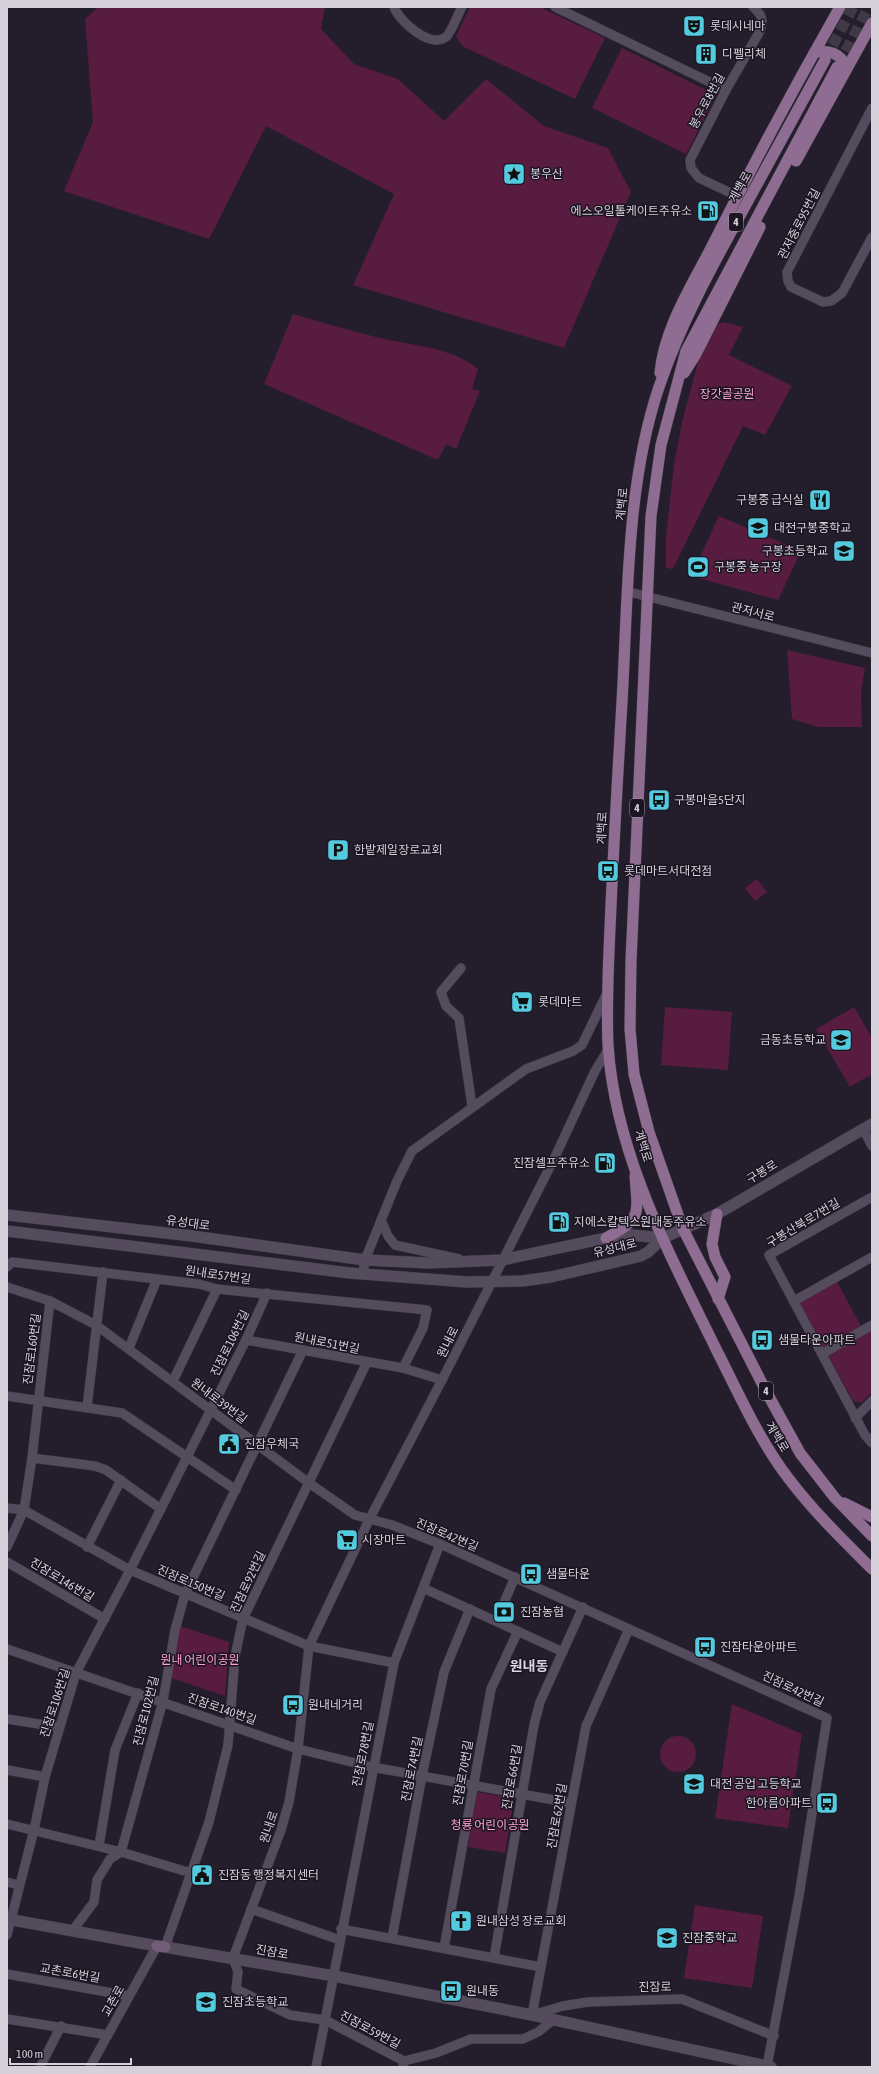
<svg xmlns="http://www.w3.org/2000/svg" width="879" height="2074" font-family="'Asap Condensed','Noto Sans KR',sans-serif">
	<rect width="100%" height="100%" fill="#241d2b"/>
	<g fill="#571c40">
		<polygon points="98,7 325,7 321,29 354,64 398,79 444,121 486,79 544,126 608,148 631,192 564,348 353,285 394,194 266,126 209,239 64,191 93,122 85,19"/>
		<polygon points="470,7 540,7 605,38 575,99 462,46 456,36"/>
		<polygon points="622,48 716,95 686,154 592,108"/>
		<path d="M293 314C321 322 348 330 376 337 411 346 450 346 478 369L472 389 480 391 456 449 446 444 438 460 264 384Z"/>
		<polygon points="724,322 743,327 729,355 792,386 765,435 743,426 673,569 666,568 666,536 674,464 682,422 698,362 718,324"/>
		<polygon points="719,516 801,551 778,600 691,576"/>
		<polygon points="787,650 865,668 861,693 862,727 818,727 792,719"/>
		<polygon points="757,879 767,892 755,901 745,888"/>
		<polygon points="665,1007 732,1012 728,1070 661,1065"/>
		<polygon points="854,1007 872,1038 872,1074 850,1087 816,1029"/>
		<polygon points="836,1280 862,1328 824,1350 798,1301"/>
		<polygon points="872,1330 872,1392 861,1403 853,1401 829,1357 830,1353"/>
		<polygon points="177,1625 229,1642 225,1696 171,1678"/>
		<polygon points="732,1704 802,1734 788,1828 715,1818"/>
		<circle cx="678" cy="1754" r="18"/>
		<polygon points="477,1792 512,1798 513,1804 505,1853 468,1847"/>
		<polygon points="695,1905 763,1916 752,1988 684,1978"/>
	</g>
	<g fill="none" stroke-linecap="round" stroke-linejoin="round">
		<g stroke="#3f3845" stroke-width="11" stroke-dasharray="11 5.5" stroke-linecap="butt">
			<polyline points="825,60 853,7"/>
			<polyline points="838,66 869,7"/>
		</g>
		<g stroke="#3d3743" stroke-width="10">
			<g id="minor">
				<path d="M394 7C399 21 430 49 446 37 451 33 458 14 462 7"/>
				<polyline points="555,7 726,90"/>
				<polyline points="872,108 787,272 788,281 791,287 823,302 831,301 842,293 872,237"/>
				<path d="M737 196 699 178 691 168 690 160 726 90 760 31C764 19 762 15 753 7"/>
				<polyline points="629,592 872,653"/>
				<polyline points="461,968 441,992 446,1006 459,1018 472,1106"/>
				<polyline points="863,1129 872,1146"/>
				<polyline points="872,1197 769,1255 865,1435 872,1443"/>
				<polyline points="381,1220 388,1236 395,1245 459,1259"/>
				<polyline points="7,1267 12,1262 199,1284 217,1289 427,1310 423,1328 403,1368"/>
				<polyline points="363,1274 365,1260 397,1181 412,1151 526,1069 573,1051 582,1045 607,993"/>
				<polyline points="7,1287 50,1301 96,1325 309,1483 355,1515 392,1525 440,1544 827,1718 799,1896 767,2066"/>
				<polyline points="794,1301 872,1257"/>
				<polyline points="246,1340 403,1368 442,1380"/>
				<polyline points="129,1348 157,1279"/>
				<polyline points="822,1354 872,1325"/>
				<polyline points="173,1381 217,1289"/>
				<polyline points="7,1396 122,1413 236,1490"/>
				<polyline points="87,1407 103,1272"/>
				<polyline points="855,1418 872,1401"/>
				<polyline points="32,1458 95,1466 106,1470 161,1509"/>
				<polyline points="7,1508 24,1510 130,1570 309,1646 394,1663"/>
				<polyline points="7,1547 24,1510 32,1458 50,1301"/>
				<polyline points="87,1547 121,1480"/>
				<polyline points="7,1562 105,1619"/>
				<polyline points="423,1588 563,1652"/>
				<polyline points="496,1621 515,1577"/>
				<polyline points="629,1629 586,1726 532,2015 563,2006 588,2002 682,1999 774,2036"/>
				<polyline points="7,1649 298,1749 372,1767 571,1803"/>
				<polyline points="7,1719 58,1727"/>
				<polyline points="7,1770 45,1777"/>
				<polyline points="7,1824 121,1852 191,1873"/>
				<polyline points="99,1846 115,1750 138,1693"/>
				<polyline points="7,1882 19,1885"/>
				<polyline points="251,1909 340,1940"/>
				<polyline points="341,1929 541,1967"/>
				<polyline points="73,1930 94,1902 97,1880 110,1859 121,1852 163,1701 175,1630 185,1594 303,1350"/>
				<polyline points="7,1935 34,1830 45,1777 76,1673 130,1570 246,1340 267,1293"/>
				<polyline points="392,1938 422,1776 444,1672 470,1609"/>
				<polyline points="165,1947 209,1822 228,1745 235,1656 243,1619 367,1362"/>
				<polyline points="444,1948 491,1689 518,1631"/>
				<polyline points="494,1958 534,1725 540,1702 583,1607"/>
				<polyline points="7,1974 129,1996"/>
				<polyline points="7,2019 108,2035"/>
				<polyline points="404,2061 436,2053 471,2039 523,2039 538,2032 553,2020"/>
				<polyline points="40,2067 61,2026"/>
				<polyline points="90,2067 157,1946"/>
				<polyline points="316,2067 394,1663 440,1544"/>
				<polyline points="403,2067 404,2061 325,2020 290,2015 236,1989 238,1972 233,1958 281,1830 289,1802 298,1749 309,1646 369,1520 442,1380 554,1159 595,1071 609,1048"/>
			</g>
		</g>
		<g stroke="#3d3743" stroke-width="12">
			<g id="tertiary">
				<polyline points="7,1215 192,1236 365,1260 429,1263 502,1260 606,1238 631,1235 663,1238"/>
				<polyline points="7,1231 350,1273 467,1282 522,1281 551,1277 641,1256 648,1252 663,1238 717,1214 872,1124"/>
				<polyline points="7,1919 157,1946"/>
				<polyline points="165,1947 334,1976 532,2015 771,2067"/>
			</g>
		</g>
		<g stroke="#3d3743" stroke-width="12">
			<polyline id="secondary" points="157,1946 165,1947"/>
		</g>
		<g stroke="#3d3743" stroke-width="12">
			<g id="primary">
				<path d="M814 53C827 49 842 53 846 68"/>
				<path d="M825 60C798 110 770 160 743 210 711 268 680 325 659 387 626 484 628 600 622 702 618 770 614 838 611 906 609 952 606 999 608 1045 615 1154 670 1255 717 1351 739 1394 759 1440 789 1479 814 1512 843 1540 872 1569"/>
				<polyline points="837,67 686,351 661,445 651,516 631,961 630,1029 634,1074 649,1132 683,1229 767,1393 800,1453 835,1498 872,1536"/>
				<polyline points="796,161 872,23"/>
				<path d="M660 373C664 329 691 287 711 248 752 166 795 86 840 7"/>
				<polyline points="684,373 696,354 760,227"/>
				<polyline points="717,1214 712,1244 715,1257 725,1277 718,1299"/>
				<path d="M606 1238C642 1218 638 1216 635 1176"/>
				<polyline points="844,1503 872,1517"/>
			</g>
		</g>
		<use href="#minor" stroke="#544c5c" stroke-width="9"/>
		<use href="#tertiary" stroke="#544c5c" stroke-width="11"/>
		<use href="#secondary" stroke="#725c77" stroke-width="11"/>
		<use href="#primary" stroke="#8f6c92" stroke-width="11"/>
	</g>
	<defs>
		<g id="theatre-square" transform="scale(1.15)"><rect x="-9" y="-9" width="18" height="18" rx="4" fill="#54cade" stroke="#1b1421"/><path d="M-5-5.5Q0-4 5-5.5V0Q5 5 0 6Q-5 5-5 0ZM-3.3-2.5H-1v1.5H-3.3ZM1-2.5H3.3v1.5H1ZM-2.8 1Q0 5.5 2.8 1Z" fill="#111"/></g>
		<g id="building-square" transform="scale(1.15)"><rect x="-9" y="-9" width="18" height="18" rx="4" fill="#54cade" stroke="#1b1421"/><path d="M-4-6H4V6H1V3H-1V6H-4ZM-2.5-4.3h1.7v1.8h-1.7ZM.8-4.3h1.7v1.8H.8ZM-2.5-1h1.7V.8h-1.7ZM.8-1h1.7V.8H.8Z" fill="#111"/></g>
		<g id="sight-square" transform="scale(1.15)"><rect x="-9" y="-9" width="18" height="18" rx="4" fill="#54cade" stroke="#1b1421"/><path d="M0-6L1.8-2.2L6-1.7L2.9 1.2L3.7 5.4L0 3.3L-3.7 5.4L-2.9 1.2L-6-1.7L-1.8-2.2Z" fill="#111"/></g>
		<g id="fuel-square" transform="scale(1.15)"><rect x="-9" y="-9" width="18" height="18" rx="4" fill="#54cade" stroke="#1b1421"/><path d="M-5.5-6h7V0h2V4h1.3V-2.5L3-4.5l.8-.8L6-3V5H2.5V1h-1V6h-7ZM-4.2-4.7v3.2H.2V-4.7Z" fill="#111"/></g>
		<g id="restaurant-square" transform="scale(1.15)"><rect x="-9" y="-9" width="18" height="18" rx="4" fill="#54cade" stroke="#1b1421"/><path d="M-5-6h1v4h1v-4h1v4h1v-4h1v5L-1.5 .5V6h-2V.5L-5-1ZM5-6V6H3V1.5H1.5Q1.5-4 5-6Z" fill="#111"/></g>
		<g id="school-square" transform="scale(1.15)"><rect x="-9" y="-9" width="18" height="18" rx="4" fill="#54cade" stroke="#1b1421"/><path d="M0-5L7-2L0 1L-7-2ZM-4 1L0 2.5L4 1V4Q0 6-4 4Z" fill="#111"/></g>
		<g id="stadium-square" transform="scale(1.15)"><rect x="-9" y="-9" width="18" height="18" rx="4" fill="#54cade" stroke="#1b1421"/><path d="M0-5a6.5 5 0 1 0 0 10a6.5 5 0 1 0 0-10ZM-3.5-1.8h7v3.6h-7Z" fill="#111"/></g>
		<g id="bus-square" transform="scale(1.15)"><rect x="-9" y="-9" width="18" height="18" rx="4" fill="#54cade" stroke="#1b1421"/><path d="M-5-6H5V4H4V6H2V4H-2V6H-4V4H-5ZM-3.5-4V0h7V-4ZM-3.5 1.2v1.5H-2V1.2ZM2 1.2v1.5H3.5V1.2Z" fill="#111"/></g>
		<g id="parking-square" transform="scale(1.15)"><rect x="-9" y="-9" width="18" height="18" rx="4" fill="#54cade" stroke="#1b1421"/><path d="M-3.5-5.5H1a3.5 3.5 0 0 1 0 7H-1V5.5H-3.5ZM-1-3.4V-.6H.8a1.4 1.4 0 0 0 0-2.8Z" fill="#111"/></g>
		<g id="supermarket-square" transform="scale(1.15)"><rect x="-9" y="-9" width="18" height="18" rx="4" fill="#54cade" stroke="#1b1421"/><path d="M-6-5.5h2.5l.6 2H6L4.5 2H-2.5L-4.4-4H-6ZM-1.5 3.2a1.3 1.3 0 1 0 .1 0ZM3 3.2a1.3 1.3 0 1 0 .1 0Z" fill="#111"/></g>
		<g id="civic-square" transform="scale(1.15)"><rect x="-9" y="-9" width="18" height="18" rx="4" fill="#54cade" stroke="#1b1421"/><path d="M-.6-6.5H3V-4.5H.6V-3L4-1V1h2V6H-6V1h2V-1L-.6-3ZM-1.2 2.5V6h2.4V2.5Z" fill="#111"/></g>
		<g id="bank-square" transform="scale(1.15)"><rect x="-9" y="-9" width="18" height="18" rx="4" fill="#54cade" stroke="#1b1421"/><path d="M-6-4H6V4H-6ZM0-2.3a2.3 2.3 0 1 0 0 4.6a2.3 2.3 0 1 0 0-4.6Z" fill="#111"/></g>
		<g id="church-square" transform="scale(1.15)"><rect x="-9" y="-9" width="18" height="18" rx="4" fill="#54cade" stroke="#1b1421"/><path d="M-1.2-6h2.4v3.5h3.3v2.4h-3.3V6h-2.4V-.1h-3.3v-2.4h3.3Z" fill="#111"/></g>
	</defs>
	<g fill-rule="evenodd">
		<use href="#theatre-square" x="694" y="26"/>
		<use href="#building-square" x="706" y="54"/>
		<use href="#sight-square" x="514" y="174"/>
		<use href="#fuel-square" x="708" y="211"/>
		<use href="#restaurant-square" x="820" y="500"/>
		<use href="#school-square" x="758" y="528"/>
		<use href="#school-square" x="844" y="551"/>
		<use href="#stadium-square" x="698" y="567"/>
		<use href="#bus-square" x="659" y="800"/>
		<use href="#parking-square" x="338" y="850"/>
		<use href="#bus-square" x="608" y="871"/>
		<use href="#supermarket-square" x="522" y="1002"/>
		<use href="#school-square" x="841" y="1040"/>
		<use href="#fuel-square" x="605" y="1163"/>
		<use href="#fuel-square" x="559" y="1222"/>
		<use href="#bus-square" x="762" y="1340"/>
		<use href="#civic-square" x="229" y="1444"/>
		<use href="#supermarket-square" x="347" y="1540"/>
		<use href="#bus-square" x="531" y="1574"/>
		<use href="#bank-square" x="504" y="1612"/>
		<use href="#bus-square" x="705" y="1647"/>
		<use href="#bus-square" x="293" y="1705"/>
		<use href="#school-square" x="694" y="1784"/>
		<use href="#bus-square" x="827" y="1803"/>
		<use href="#civic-square" x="202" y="1875"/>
		<use href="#church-square" x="461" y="1921"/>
		<use href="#school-square" x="667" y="1938"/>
		<use href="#bus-square" x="451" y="1991"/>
		<use href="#school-square" x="206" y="2002"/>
	</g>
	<g text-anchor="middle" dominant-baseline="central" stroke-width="3" stroke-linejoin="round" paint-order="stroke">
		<g fill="#1b1421" stroke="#9d98a2" stroke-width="1">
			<rect x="729" y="213" width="14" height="18" rx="3"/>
			<rect x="630" y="799" width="14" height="18" rx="3"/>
			<rect x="759" y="1382" width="14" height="18" rx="3"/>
		</g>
		<g font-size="11" font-weight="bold" fill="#d5d0da">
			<text x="736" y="222">4</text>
			<text x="637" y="808">4</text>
			<text x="766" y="1391">4</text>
		</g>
		<g font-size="12" fill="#d5d0da" stroke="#1b1421" text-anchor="start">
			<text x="710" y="26">롯데시네마</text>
			<text x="722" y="54">디펠리체</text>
			<text x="530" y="174">봉우산</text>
			<text x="692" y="211" text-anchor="end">에스오일톨케이트주유소</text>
			<text x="804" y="500" text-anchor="end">구봉중 급식실</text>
			<text x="774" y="528">대전구봉중학교</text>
			<text x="828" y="551" text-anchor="end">구봉초등학교</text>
			<text x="714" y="567">구봉중 농구장</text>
			<text x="674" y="800">구봉마을5단지</text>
			<text x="354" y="850">한밭제일장로교회</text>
			<text x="624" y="871">롯데마트서대전점</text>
			<text x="538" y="1002">롯데마트</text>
			<text x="826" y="1040" text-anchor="end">금동초등학교</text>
			<text x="590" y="1163" text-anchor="end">진잠셀프주유소</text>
			<text x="574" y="1222">지에스칼텍스원내동주유소</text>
			<text x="778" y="1340">샘물타운아파트</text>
			<text x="244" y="1444">진잠우체국</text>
			<text x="362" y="1540">시장마트</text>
			<text x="546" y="1574">샘물타운</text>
			<text x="520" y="1612">진잠농협</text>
			<text x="720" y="1647">진잠타운아파트</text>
			<text x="308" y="1705">원내네거리</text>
			<text x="710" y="1784">대전 공업 고등학교</text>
			<text x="812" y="1803" text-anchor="end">한아름아파트</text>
			<text x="218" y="1875">진잠동 행정복지센터</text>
			<text x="476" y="1921">원내삼성 장로교회</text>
			<text x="682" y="1938">진잠중학교</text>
			<text x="466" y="1991">원내동</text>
			<text x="222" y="2002">진잠초등학교</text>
		</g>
		<g font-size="12" fill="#d5d0da" stroke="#1b1421">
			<text transform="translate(707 101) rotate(-62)">봉우로8번길</text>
			<text transform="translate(740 187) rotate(-61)">계백로</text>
			<text transform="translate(799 224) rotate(-63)">관저중로95번길</text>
			<text transform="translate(622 504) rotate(-84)">계백로</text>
			<text transform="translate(753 612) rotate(14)">관저서로</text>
			<text transform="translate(602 828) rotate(-87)">계백로</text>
			<text transform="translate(643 1146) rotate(73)">계백로</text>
			<text transform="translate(762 1172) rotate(-31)">구봉로</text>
			<text transform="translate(188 1223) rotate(8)">유성대로</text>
			<text transform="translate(803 1223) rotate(-31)">구봉산북로7번길</text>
			<text transform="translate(615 1248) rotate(-14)">유성대로</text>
			<text transform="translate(218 1275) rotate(8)">원내로57번길</text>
			<text transform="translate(448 1342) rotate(-64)">원내로</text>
			<text transform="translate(230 1343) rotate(-64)">진잠로106번길</text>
			<text transform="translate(327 1343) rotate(11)">원내로51번길</text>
			<text transform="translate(32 1349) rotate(-83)">진잠로160번길</text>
			<text transform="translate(219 1401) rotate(37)">원내로39번길</text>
			<text transform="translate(777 1437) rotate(59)">계백로</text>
			<text transform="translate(447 1535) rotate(23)">진잠로42번길</text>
			<text transform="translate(62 1580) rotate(31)">진잠로146번길</text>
			<text transform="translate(248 1582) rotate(-65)">진잠로92번길</text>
			<text transform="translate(191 1583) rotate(23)">진잠로150번길</text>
			<text transform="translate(793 1689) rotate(25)">진잠로42번길</text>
			<text transform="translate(55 1703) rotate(-72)">진잠로106번길</text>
			<text transform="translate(222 1709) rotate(19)">진잠로140번길</text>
			<text transform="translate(146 1711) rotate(-76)">진잠로102번길</text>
			<text transform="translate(363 1754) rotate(-79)">진잠로78번길</text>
			<text transform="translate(412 1769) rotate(-79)">진잠로74번길</text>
			<text transform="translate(463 1773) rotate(-80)">진잠로70번길</text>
			<text transform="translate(512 1777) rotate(-80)">진잠로66번길</text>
			<text transform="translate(557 1816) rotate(-80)">진잠로62번길</text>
			<text transform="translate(269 1827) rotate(-71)">원내로</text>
			<text transform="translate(272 1952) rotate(10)">진잠로</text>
			<text transform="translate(70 1973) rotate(10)">교촌로6번길</text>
			<text transform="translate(655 1987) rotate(-1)">진잠로</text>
			<text transform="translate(113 2001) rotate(-61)">교촌로</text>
			<text transform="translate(370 2030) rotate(28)">진잠로59번길</text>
		</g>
		<g font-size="12" fill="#ffa2d5" stroke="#1b1421">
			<text x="727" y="394">장갓골공원</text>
			<text x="200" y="1660">원내 어린이공원</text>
			<text x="490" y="1825">청룡 어린이공원</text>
		</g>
		<g font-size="14" font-weight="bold" fill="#ddd3e6" stroke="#1b1421">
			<text x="529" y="1666">원내동</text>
		</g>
	</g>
	<rect width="879" height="2074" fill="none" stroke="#d5d0da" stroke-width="16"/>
	<path d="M10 2058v6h121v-6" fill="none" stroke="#d5d0da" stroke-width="2"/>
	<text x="16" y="2058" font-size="12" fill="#d5d0da" stroke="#1b1421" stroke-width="3" paint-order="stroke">100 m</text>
</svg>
